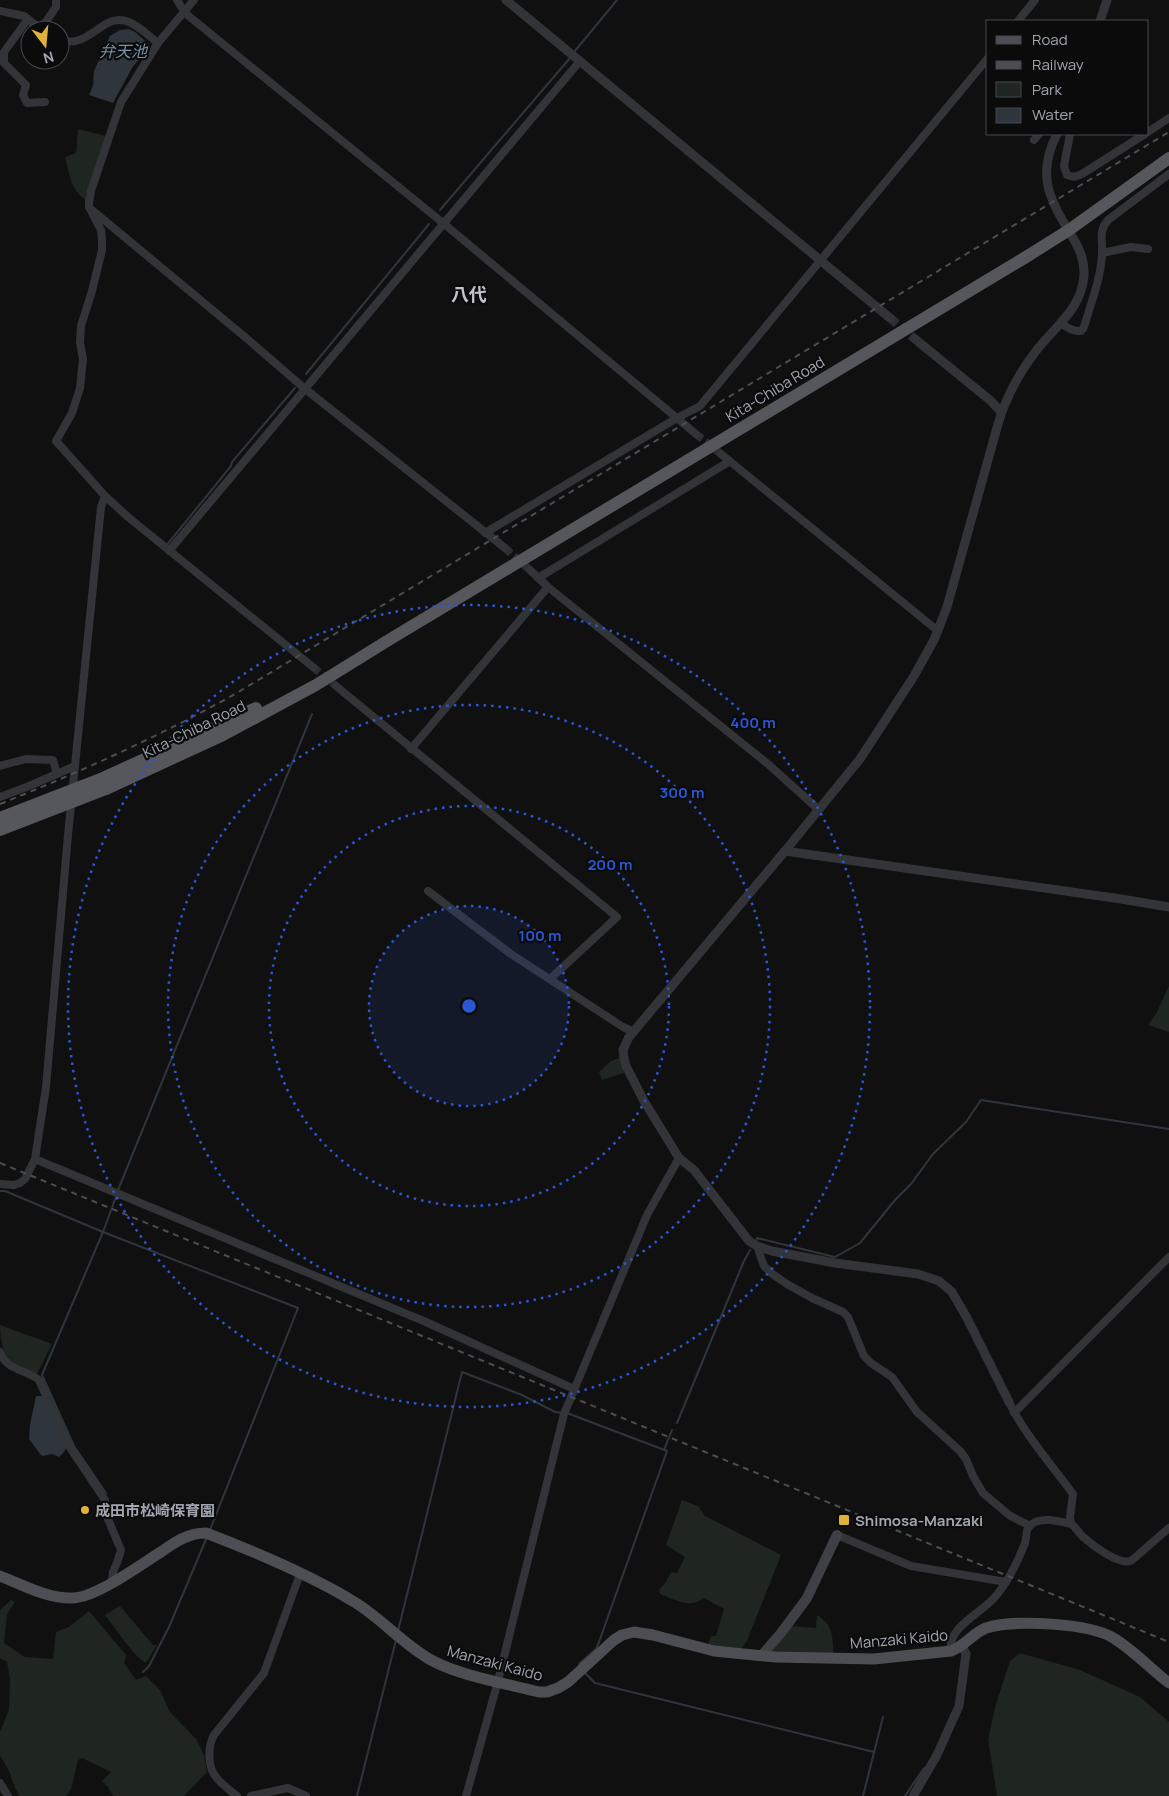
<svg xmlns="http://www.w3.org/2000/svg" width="1169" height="1796" font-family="Manrope,'Noto Sans JP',sans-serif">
	<rect width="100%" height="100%" fill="#101011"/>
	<g fill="#1f2520">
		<path d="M78 129 106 136 86 200C71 191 69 173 65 157L76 153Z"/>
		<polygon points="1169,986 1169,1032 1148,1025 1156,1014"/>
		<polygon points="620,1058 624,1073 602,1080 599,1072 611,1061"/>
		<path d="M0 1325 52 1344 37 1374C9 1363 1 1358 0 1325Z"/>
		<path d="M682 1500 698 1506 705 1516 713 1520 781 1555 747 1641 739 1652 708 1645 711 1636H716L724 1609 704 1598C690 1609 675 1600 660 1594L659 1590 666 1582 671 1572 677 1573 685 1557 666 1545Z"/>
		<polygon points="11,1600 15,1602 7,1614 4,1643 25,1657 53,1659 56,1632 69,1627 89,1611 126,1655 124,1663 136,1680 146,1676 160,1690 170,1712 196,1739 204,1755 207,1772 184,1796 113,1796 108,1787 102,1781 111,1772 82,1758 78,1760 71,1789 66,1796 19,1796 11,1778 11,1775 0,1755 0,1732 9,1710 10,1679 7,1662 0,1658 0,1610"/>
		<path d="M120 1606 153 1645H157L146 1663C134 1657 114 1626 105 1615Z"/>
		<path d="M817 1615C834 1626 832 1636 834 1655L773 1653 771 1648 791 1626 816 1628Z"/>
		<polygon points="1020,1653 1080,1670 1140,1697 1169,1722 1169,1796 997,1796 988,1739 996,1704 1010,1661"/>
	</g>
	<g fill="#2f353c">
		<polygon points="129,29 135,32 150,45 132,68 113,103 89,95 93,86 94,71 110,36 120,30"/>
		<polygon points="36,1396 44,1396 66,1448 64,1452 59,1457 52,1454 43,1456 41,1455 29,1439 30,1425"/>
	</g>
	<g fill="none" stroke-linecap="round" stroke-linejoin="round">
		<g stroke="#2f353c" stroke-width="2">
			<polyline points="574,52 617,0"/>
			<polyline points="440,210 570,58"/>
			<polyline points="306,374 429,224"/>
			<polyline points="166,546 231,466 232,462 295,388"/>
			<polyline points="118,1190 312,714"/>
			<polyline points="0,1191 5,1191 103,1232 298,1308 210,1530"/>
			<polyline points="756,1241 757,1238 835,1257 860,1243 895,1200 911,1184 933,1154 966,1122 981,1100 1169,1129"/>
			<polyline points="567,1413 667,1451 599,1642 596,1649 579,1664 580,1667"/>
			<polyline points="677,1423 744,1261 750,1250"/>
			<polyline points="664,1450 672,1430"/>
			<polyline points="106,1493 74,1446 42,1375 103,1232 117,1194"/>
			<polyline points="398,1631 462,1372 522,1395 555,1412 563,1413"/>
			<polyline points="143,1672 149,1666 169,1627 207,1537"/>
			<polyline points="584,1672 595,1683 874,1752"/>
			<polyline points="357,1796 396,1640"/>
			<polyline points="863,1796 883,1717"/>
			<polyline points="905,1796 924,1768"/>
		</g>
		<g stroke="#2d2e31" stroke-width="8" stroke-dasharray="8 4" stroke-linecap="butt">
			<polyline points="696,434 721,454"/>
			<polyline points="505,548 530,570"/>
			<polyline points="313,667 336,686"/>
		</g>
		<polyline stroke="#2d2e31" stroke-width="9" stroke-dasharray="9 4.5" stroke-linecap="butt" points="890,318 915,339"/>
		<g stroke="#333438" stroke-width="8">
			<polyline points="177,0 185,13 443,223 696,434"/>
			<polyline points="194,0 158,43 121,102 91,191 89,203 89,207 101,230 102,239 102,250 92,291 81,326 80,343 83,359 80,388 72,413 56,441 105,496 128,517 313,667"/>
			<polyline points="0,11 24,16 42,30"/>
			<polyline points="28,19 4,52 4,63 26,85 23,95 27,103 45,102"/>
			<polyline points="1018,21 1035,0"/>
			<polyline points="41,29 56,7 56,0"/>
			<path d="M60 41C92 48 103 11 129 22 139 26 149 36 158 43"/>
			<polyline points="1148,132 1169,118"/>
			<polyline points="1070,134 1064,166 1067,175 1074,177 1082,174 1145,134"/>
			<polyline points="1034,140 1039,134"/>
			<polyline points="92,210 245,337 304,388 505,548"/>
			<polyline points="1102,253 1131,247 1148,249"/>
			<path d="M1061 323C1067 328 1073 332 1081 331L1084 327C1091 303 1101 278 1102 254 1103 241 1098 231 1108 220L1169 174"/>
			<polyline points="721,454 938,631"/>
			<polyline points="485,533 677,418 700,406 988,58"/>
			<polyline points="169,551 580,61"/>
			<polyline points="530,570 548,587 768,764 819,810"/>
			<polyline points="538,578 730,461"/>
			<polyline points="336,686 617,917 550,979"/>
			<polyline points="411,749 548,587"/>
			<polyline points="0,766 26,759 53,760 57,774"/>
			<polyline points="0,797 29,786 75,766"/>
			<polyline points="428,891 511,954 623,1027 634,1032"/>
			<polyline points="35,1159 426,1322 574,1389"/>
			<polyline points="0,1184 14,1185 20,1183 25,1179 35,1159 46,1087 68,835 101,507 105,496"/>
			<polyline points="757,1246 764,1266 771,1273 787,1284 812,1298 843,1312 848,1317 864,1356 871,1363 892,1377 917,1412 960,1451 966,1459 973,1476 983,1493 1009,1515 1030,1526"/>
			<path d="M0 1352C7 1371 26 1369 39 1380L69 1446 105 1500V1512L121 1550 118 1560 113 1572 112 1582"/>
			<path d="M1009 1402C1025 1435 1051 1464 1073 1494L1070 1517 1071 1524"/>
			<polyline points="1014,1413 1169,1257"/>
			<polyline points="837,1535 911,1566 1006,1582"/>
			<path d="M951 1651C946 1628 983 1612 995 1597 1008 1582 1018 1561 1025 1543 1027 1538 1025 1530 1030 1525 1041 1516 1059 1521 1071 1524 1076 1527 1078 1532 1082 1536 1092 1545 1118 1565 1131 1561L1169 1528"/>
			<polyline points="0,1783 8,1796"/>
			<path d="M237 1796C230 1790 221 1784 216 1777 207 1766 208 1746 214 1735L264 1673 300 1574"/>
			<polyline points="251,1796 288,1788 306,1796"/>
			<polyline points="466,1796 498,1681 564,1414 647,1215 679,1158"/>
		</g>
		<g stroke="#333438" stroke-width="9">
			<polyline points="506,0 890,318"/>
			<polyline points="1100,21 1107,0"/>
			<path d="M1057 134C1037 173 1048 198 1070 233 1078 246 1085 259 1084 275 1082 309 1055 326 1036 351 1019 373 1006 397 998 424L947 607 934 640 914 676 860 759 785 851 1121 899 1169 907"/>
			<polyline points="915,339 991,401 1001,412"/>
			<polyline points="785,851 629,1037 623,1050 624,1058 626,1066 644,1101 679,1158 694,1170 749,1241 757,1246 772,1251 835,1263 918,1274 939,1281 952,1292 967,1318 1009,1402"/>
			<polyline points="913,1796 937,1755 959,1706 966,1654 962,1646"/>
		</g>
		<polyline stroke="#3f4045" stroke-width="10" points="761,1656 781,1633 807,1598 837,1535"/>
		<path stroke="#4d4e54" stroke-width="11" d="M0 1576C23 1585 48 1599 73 1598 97 1597 140 1565 161 1552 175 1542 188 1533 206 1533 253 1551 308 1574 351 1600 381 1617 404 1646 433 1661 461 1676 508 1684 539 1692H547L558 1688 568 1682 614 1640 622 1635 634 1632 653 1635 714 1651 775 1657 874 1659 951 1651C965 1646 973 1633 986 1628 1014 1619 1091 1623 1115 1639 1134 1651 1151 1669 1169 1683"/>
		<g stroke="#56565d" stroke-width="12">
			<polyline points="103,778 256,708"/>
			<polyline points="106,789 223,735 316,685 392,638 1026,257 1069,230 1169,158"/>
		</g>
		<g stroke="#4c4d52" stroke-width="2" stroke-dasharray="6 5" stroke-linecap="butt">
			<path d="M0 804C80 772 160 736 235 694L1169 132"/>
			<polyline points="0,1163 1169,1642"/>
		</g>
		<g stroke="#56565d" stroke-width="12">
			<polyline points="0,818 103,778"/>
			<polyline points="0,830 106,789"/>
		</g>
	</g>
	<circle cx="469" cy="1006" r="100" fill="#2a57d4" fill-opacity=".12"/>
	<g fill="none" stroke="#2a57d4" stroke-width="2.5" stroke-dasharray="2.5 5">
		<circle cx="469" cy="1006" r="100"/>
		<circle cx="469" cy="1006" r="200"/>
		<circle cx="469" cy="1006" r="301"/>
		<circle cx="469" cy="1006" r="401"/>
	</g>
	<g fill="#e0b338" stroke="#0b0b0c" stroke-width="2">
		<circle cx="85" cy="1510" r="5"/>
		<rect x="838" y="1514" width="12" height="12" rx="2.5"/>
	</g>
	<g text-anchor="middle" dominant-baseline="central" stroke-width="4.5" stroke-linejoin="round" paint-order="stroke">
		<g font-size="15" fill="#a2a6b1" stroke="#0b0b0c">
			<text transform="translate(775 389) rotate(-31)">Kita-Chiba Road</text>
			<text transform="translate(194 729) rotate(-26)">Kita-Chiba Road</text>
			<text transform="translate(899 1639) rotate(-5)">Manzaki Kaido</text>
			<text transform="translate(495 1663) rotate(15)">Manzaki Kaido</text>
		</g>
		<g font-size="15" font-weight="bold" fill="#a2a6b1" stroke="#0b0b0c" text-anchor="start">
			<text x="95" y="1510">成田市松崎保育園</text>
			<text x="855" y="1520">Shimosa-Manzaki</text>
		</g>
		<g font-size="16" font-style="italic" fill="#7b91a9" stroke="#0b0b0c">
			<text x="123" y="51">弁天池</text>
		</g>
		<g font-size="18" font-weight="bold" fill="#c3c5cd" stroke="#0b0b0c">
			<text x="469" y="294">八代</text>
		</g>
	</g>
	<circle cx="469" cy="1006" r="8" fill="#2a57d4" stroke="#0b0b0c" stroke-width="2.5"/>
	<g font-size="15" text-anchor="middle" font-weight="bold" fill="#2a57d4" stroke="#0b0b0c" stroke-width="4.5" stroke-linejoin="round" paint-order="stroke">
		<text x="753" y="728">400 m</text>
		<text x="682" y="798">300 m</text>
		<text x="610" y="870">200 m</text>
		<text x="540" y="941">100 m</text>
	</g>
	<rect x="986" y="20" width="162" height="115" fill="#0b0b0c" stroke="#47494e"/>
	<rect x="996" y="36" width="25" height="8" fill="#4d4e54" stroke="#47494e"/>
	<text x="1032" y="45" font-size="15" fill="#a2a6b1">Road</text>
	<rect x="996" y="61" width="25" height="8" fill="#4c4d52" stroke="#47494e"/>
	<text x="1032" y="70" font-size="15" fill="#a2a6b1">Railway</text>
	<rect x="996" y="82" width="25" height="15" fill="#1f2520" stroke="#47494e"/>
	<text x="1032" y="95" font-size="15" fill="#a2a6b1">Park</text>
	<rect x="996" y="108" width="25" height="15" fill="#2f353c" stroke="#47494e"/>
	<text x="1032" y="120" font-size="15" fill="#a2a6b1">Water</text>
	<g transform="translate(45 45) rotate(164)"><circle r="24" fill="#0b0b0c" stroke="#47494e"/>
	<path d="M0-4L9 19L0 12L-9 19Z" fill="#e0b338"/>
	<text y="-8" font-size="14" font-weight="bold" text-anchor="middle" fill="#a2a6b1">N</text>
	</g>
</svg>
